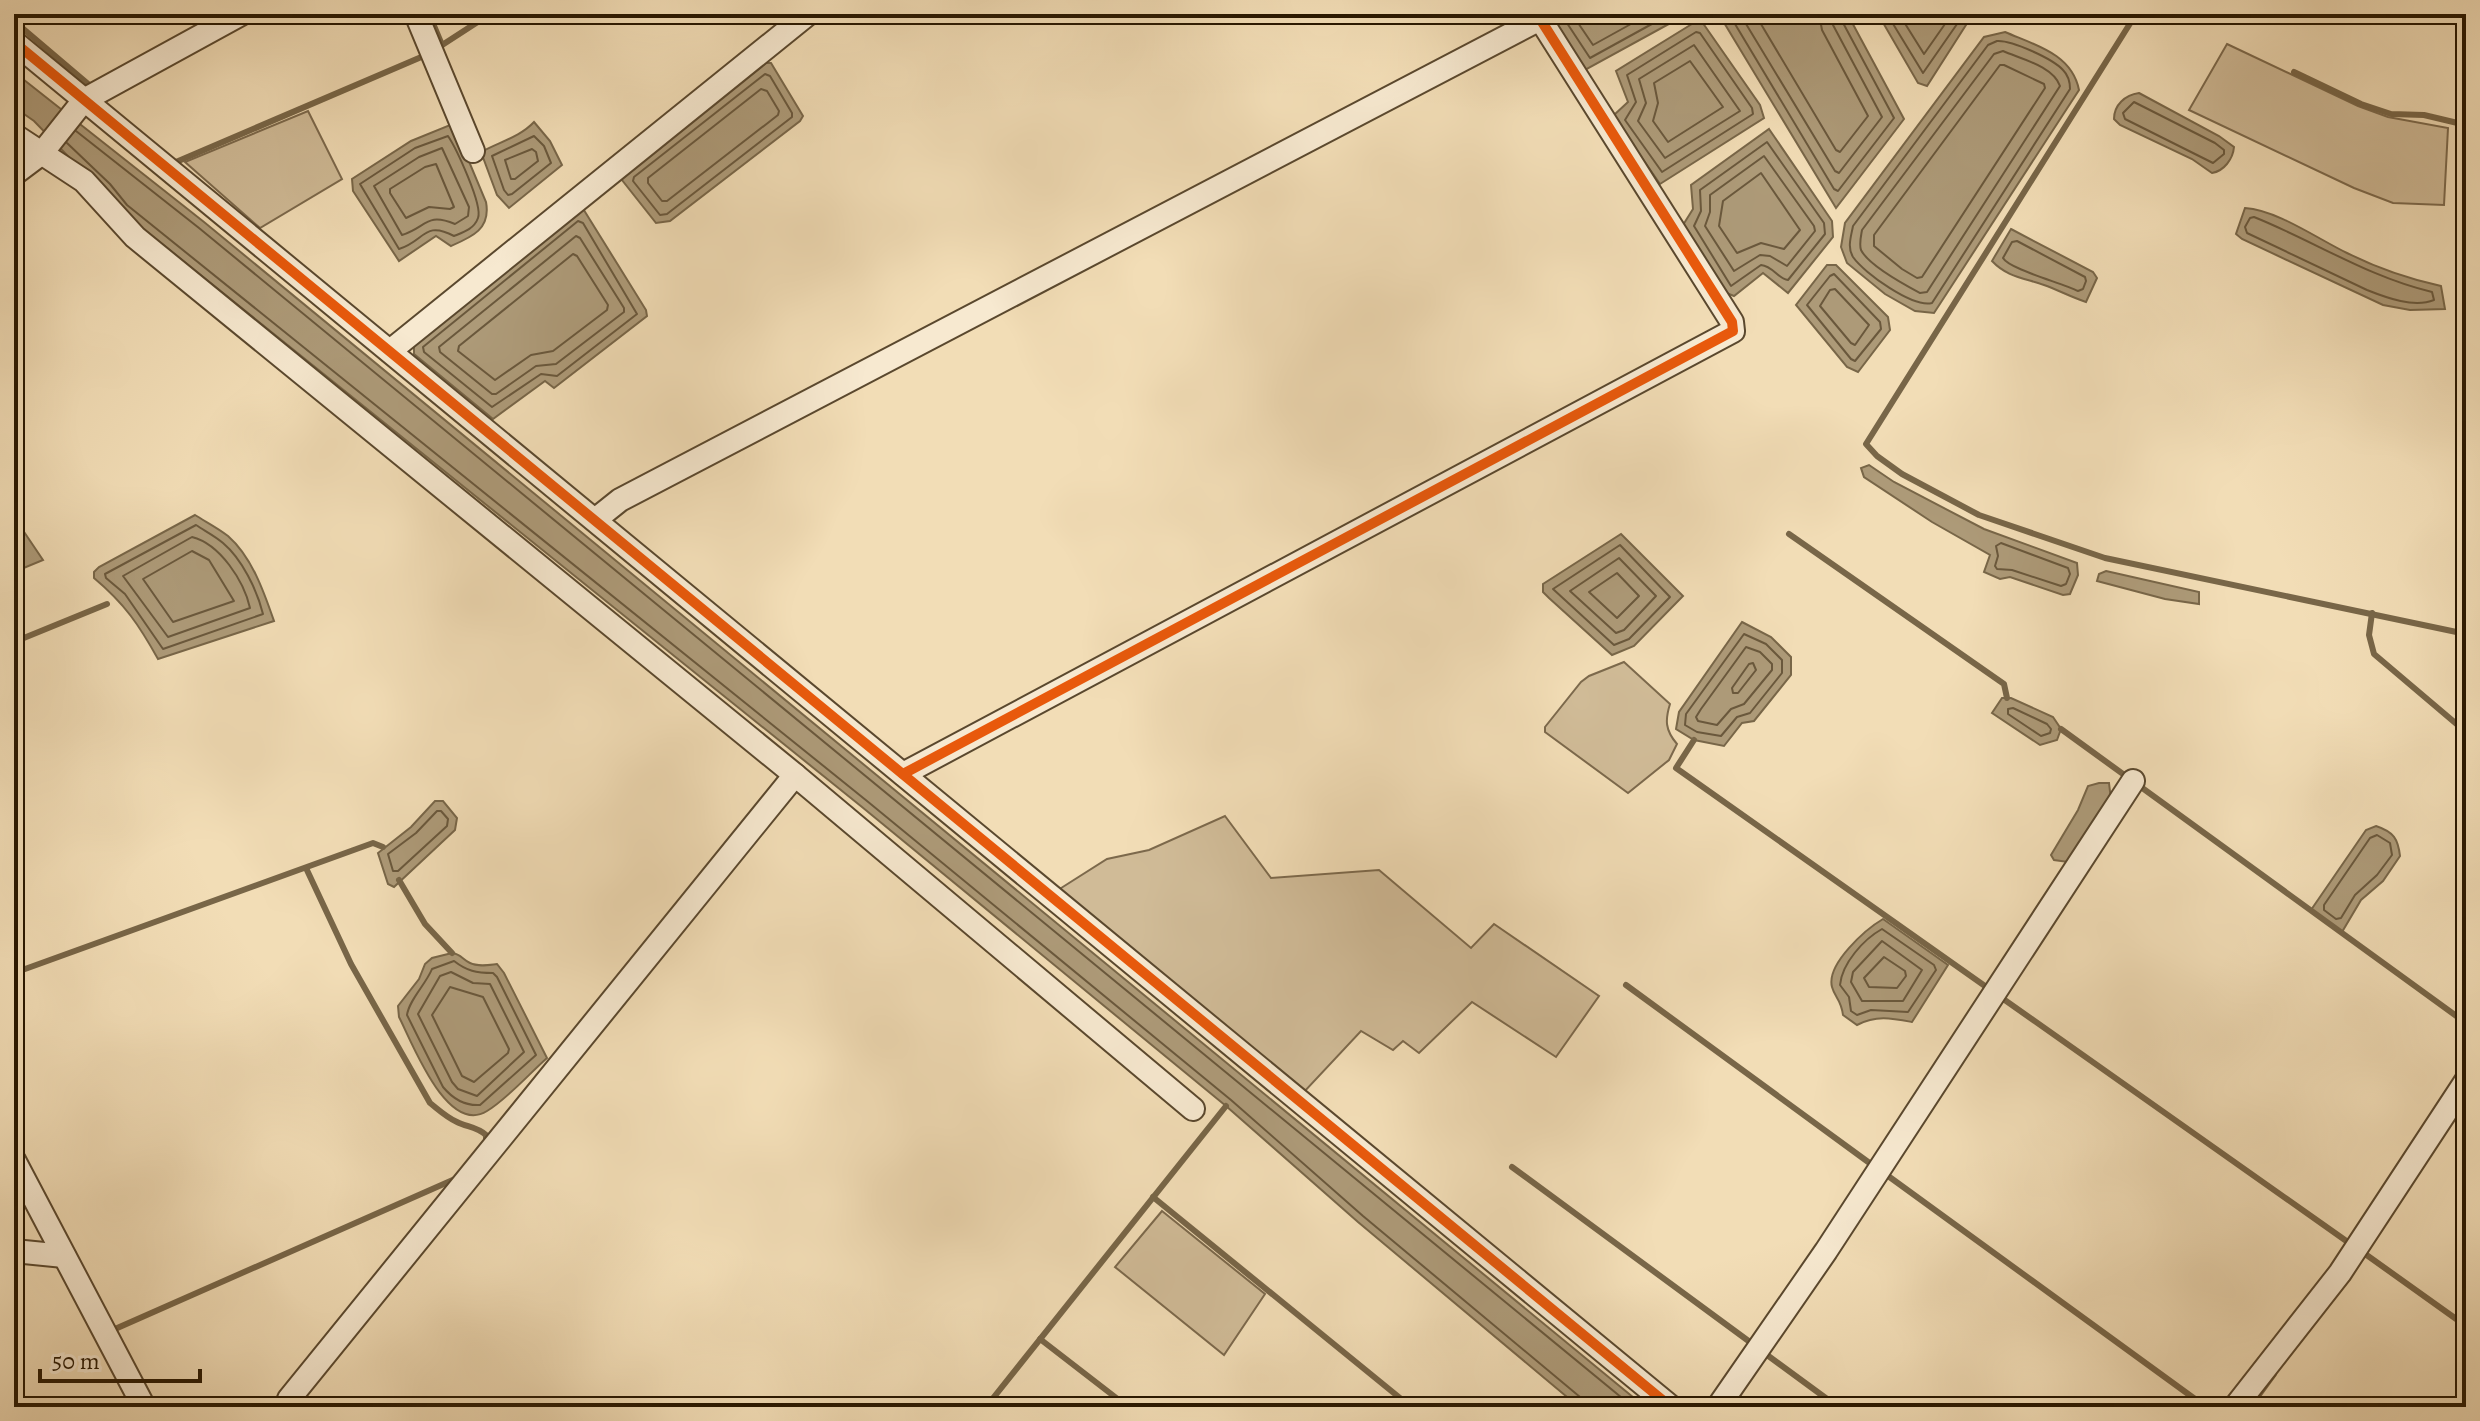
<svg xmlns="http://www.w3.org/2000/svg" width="2480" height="1421" font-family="Alegreya,serif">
	<rect width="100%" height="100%" fill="#f2ddb6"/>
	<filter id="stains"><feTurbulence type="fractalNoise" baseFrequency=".0025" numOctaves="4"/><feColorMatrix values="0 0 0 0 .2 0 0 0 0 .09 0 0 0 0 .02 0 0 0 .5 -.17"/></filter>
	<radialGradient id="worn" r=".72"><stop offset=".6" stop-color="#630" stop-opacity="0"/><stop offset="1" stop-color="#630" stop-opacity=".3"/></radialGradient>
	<g fill="#d0bb97" stroke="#7c694c" stroke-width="2">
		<polygon points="2227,44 2358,106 2388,117 2448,128 2444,205 2393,203 2354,188 2189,110"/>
		<polygon points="308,111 342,179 260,228 185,162"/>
		<path d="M1624 662 1670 704C1665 720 1665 730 1677 744L1669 760 1628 793 1545 732V727L1581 682 1589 676Z"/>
		<polygon points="1225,816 1271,878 1379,870 1471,948 1494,924 1599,996 1556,1057 1472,1002 1419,1053 1403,1041 1393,1050 1361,1031 1304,1092 1058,890 1107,859 1149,850"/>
		<polygon points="1162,1211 1265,1294 1224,1355 1115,1267"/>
	</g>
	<g fill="#ad9a78" stroke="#786648" stroke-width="2">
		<polygon points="1551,14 1687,14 1585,70"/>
		<polygon points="1723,14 1848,15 1904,119 1836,208 1720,16"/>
		<polygon points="1878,14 1973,14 1927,86 1918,83"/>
		<polygon points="1700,19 1760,105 1764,118 1660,184 1613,116 1628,102 1616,71"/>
		<path d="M2005 32C2035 45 2072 54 2079 90L1934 313 1915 311 1885 294 1847 263 1841 247 1845 223 1984 37Z"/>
		<polygon points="766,63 771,63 803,116 800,121 670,221 656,223 622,180 623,175"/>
		<polygon points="14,72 204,222 1645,1407 1579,1407 1358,1222 1226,1106 862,807 121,211 34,121 14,107"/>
		<path d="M2139 93 2219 136 2234 147C2233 159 2224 171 2212 173L2192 159 2120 125 2114 119C2114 105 2125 95 2139 93Z"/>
		<path d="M534 122 550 141 562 165 509 208 497 195 481 152C499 142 520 137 534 122Z"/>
		<path d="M450 125 455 128 486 202C491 229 472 237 451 246L436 236 399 261 353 191 352 179 411 141Z"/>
		<polygon points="1769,129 1832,221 1833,237 1788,293 1763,273 1734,296 1724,292 1683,225 1693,209 1691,185"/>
		<polygon points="582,207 646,310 647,316 554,388 545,381 493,419 414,354 414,343"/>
		<path d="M2245 208C2277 210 2318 239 2347 253 2377 268 2409 279 2441 286L2445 309 2410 310 2383 305 2242 239 2236 234Z"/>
		<path d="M2011 229 2093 272 2097 278 2086 302C2071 297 2058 290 2044 285 2024 278 2007 277 1992 261Z"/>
		<polygon points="1827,265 1836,265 1888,317 1890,330 1858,372 1847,367 1796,305"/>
		<polygon points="1869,465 1894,482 1984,529 2077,563 2078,575 2070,594 2063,595 2010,577 2000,579 1984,572 1990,555 1932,522 1864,477 1861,468"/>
		<path d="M195 515C206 522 218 528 228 536 252 557 264 592 274 621L158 659C139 625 125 604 94 578V572L99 567Z"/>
		<polygon points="14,517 43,560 14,572"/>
		<polygon points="1621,534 1683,596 1634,646 1612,655 1549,598 1543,592 1543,584"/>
		<polygon points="2106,571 2199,592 2199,604 2165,599 2097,581 2099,574"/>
		<polygon points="1742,622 1771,637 1791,657 1791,675 1754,721 1742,723 1724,746 1694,740 1676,729 1679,712"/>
		<polygon points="2002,698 2011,698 2053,717 2061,729 2057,740 2040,745 1992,713"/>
		<polygon points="2099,783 2109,783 2111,800 2068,862 2054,860 2051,855 2078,810 2088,786"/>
		<polygon points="435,801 443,801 457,818 455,830 394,887 388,884 378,853 411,827"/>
		<path d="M2376 826C2394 832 2398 839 2400 856L2383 881 2361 900 2342 932 2311 910 2366 830Z"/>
		<path d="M1883 919 1948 965 1912 1022C1891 1018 1876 1015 1857 1025L1843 1015C1841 999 1835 998 1832 987 1826 964 1866 929 1883 919Z"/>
		<path d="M452 953C461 954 462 959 470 963 478 967 488 965 497 964L504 973 547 1058C529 1074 507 1099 487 1111 447 1136 412 1042 399 1017L398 1006 419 979 425 964 432 958Z"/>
	</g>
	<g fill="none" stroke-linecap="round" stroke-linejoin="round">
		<g stroke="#6a583c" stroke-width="2">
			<polyline points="1561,14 1590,58 1670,14"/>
			<polyline points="1572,14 1593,45 1649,14"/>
			<polyline points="1729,14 1834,189 1838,191 1894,118 1842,21 1841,14"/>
			<polyline points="1740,14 1835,171 1839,173 1882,117 1833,25 1831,14"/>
			<polyline points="1755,14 1836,150 1840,152 1868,116 1822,30 1819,14"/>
			<polyline points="1887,14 1923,73 1964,14"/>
			<polyline points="1899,14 1924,54 1952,14"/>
			<polygon points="1696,32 1700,33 1752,108 1753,114 1662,172 1625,120 1636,102 1627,75"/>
			<path d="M1997 41C2012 40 2053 59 2063 70 2068 75 2070 82 2070 89L1932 303C1913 308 1864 273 1853 257 1847 247 1851 237 1853 226L1988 45Z"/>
			<polygon points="1694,45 1740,111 1665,158 1638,121 1646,103 1639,79"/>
			<path d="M2003 51C2021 59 2053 66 2060 86L1927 292 1920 293C1905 285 1869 266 1861 250 1859 244 1861 236 1862 230L1994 54Z"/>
			<polygon points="1690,61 1723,107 1668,142 1653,121 1658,103 1654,83"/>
			<polygon points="2000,65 2004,65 2044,84 2045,88 1922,277 1917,278 1902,269 1874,246 1874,235"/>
			<polygon points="765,74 770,76 792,113 792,117 667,214 660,215 633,181 634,177"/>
			<polygon points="761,89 767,91 779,111 778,115 667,201 662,201 648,183 648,178"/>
			<polygon points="2134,102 2215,143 2224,150 2224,154 2213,163 2125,119 2123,113"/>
			<polyline points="76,131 199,228 1633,1407"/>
			<path d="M448 136C456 148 483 205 478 218 474 229 464 232 454 236 424 220 425 241 399 249L360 184 415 148Z"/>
			<polygon points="534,136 544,146 551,163 512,194 508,195 504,190 492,156"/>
			<path d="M1767 142 1824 223 1825 234 1788 280C1778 279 1773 266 1761 265L1731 286 1694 226 1701 211 1700 190Z"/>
			<polyline points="67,143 110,184 127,205 867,801 1231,1100 1363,1216 1580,1397 1583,1407"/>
			<path d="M442 148 469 207 468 216 455 224C426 212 427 227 402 235L374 186 419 157Z"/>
			<polygon points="532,149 536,152 538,161 515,179 511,179 505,160"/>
			<polygon points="1764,156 1814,226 1815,231 1787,266 1770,256 1760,255 1734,271 1705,226 1710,212 1710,195"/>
			<polygon points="436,164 454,207 450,209 429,207 406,218 390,193 390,189 425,167"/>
			<polygon points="1761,173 1800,230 1784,249 1761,243 1737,253 1719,226 1723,201"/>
			<path d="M2254 217C2314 241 2368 277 2432 292L2434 300C2414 308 2387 298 2367 290L2247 233 2245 227 2250 218Z"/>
			<polygon points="578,221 583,223 637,314 557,376 541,374 492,407 424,352 423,347"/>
			<polygon points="576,236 580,238 624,308 624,312 556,364 536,366 496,394 492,394 440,352 439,347"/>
			<path d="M2017 241 2085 277 2086 281 2083 289 2078 291C2062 283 2009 269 2003 258L2012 242Z"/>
			<polygon points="573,254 577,256 608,305 607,310 553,351 531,355 495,380 458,351 459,346"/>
			<polygon points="1834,274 1880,322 1881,329 1855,361 1851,359 1807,305 1830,276"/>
			<polygon points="1835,289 1869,325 1855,345 1851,343 1820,306 1830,290"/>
			<path d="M196 525C205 531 215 536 223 543 242 559 257 590 263 614L163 649 125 594 106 578 105 574Z"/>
			<path d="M192 537C220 544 244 581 250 608L168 637 123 576Z"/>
			<polygon points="2001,543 2068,568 2070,574 2066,584 2061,586 2012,570 1997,569 1995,566 1998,556 1996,546"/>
			<polygon points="1620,545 1670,597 1629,639 1614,645 1553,589"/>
			<polygon points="192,551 209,560 234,601 173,622 143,579"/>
			<polygon points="1619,558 1656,596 1624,630 1616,633 1570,591"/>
			<polygon points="1617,573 1639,596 1617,618 1589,592"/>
			<polygon points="1744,634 1766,644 1782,660 1782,673 1750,713 1737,717 1721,736 1697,732 1685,725 1686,714"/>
			<polygon points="1746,647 1760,652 1772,664 1772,670 1744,704 1731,709 1717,725 1698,721 1696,717 1701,709"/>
			<polygon points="1753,663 1756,670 1738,693 1733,693 1732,688 1749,664"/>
			<polygon points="2013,708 2047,724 2051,729 2050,733 2041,736 2008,714 2008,709"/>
			<polygon points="437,811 441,811 448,819 447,826 398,871 393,871 388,854 416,833"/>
			<polygon points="2377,835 2390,843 2392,855 2377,875 2355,895 2341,918 2336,919 2324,910 2324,905 2370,838"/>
			<path d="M1882 929 1934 965 1936 970 1908 1012 1871 1010 1857 1015 1851 1011 1849 997 1840 985C1842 963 1864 939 1882 929Z"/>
			<polygon points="1882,941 1922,970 1903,1001 1862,1001 1851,982 1853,972"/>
			<polygon points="1884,957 1905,971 1906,976 1897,988 1869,987 1864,978"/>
			<path d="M454 961C467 971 476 973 493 973L497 977 536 1055 480 1105C465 1106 453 1099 443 1087L407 1015C409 1000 426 984 432 969Z"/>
			<polygon points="451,972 473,983 490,984 524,1052 477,1096 458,1089 452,1082 418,1014 440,976"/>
			<polygon points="450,987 483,997 509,1049 508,1053 474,1082 462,1076 432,1015"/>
		</g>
		<g stroke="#786648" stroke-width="6">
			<polyline points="429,14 442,45"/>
			<polyline points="2136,14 1866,444 1877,456 1902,474 1979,515 2105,558 2466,634"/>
			<polyline points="14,21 94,89"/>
			<polyline points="436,49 490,14"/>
			<polyline points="2294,72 2361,104 2391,114 2424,115 2466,125"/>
			<polyline points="176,162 426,55"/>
			<polyline points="1789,534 2004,684 2007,698"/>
			<polyline points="2372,613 2369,635 2374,654 2466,732"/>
			<polyline points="14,642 107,604"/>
			<polyline points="2061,729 2466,1023"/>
			<polyline points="1694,740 1676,768 2352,1245"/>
			<path d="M306 868 351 964 430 1103C439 1110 446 1117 457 1122 467 1127 477 1127 486 1135V1143"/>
			<polyline points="399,880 425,924 452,953"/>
			<polyline points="14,973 373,843 383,847"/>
			<polyline points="1626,985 1875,1167"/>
			<polyline points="1512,1167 1754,1345"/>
			<polyline points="1884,1173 2206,1407"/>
			<polyline points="1153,1197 1411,1407"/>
			<polyline points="2361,1251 2466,1326"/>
			<polyline points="115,1329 455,1179"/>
			<polyline points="1040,1339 1128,1407"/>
			<polyline points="1763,1352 1838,1407"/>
			<polyline points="986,1407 1226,1106"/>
			<polyline points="2250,1407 2274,1374"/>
		</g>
		<g stroke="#5a482e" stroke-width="26">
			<g id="minor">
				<polyline points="416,14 473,151"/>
				<polyline points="14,42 1671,1407"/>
				<polyline points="14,135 84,181 135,237 795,775 1193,1109"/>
				<polyline points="14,174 42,153 84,100 241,14"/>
				<polyline points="390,351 808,14"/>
				<polyline points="595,520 620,500 1540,19"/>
				<polyline points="903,774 1733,331 1732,322 1537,14"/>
				<polyline points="14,1160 144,1407"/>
				<polyline points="14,1251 64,1256"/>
				<polyline points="286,1407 289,1399 795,775"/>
				<polyline points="1718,1407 1826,1251 2133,781"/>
				<polyline points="2235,1407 2340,1273 2466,1081"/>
			</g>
		</g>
		<use href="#minor" stroke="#f7e9d0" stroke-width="22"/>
		<g stroke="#f7e9d0" stroke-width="15">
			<g id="cycleway">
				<polyline points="14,42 1671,1407"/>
				<polyline points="903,774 1733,331 1732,322 1537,14"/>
			</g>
		</g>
		<use href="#cycleway" stroke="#e8590c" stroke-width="10"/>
	</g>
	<rect width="2480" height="1421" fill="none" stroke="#f2ddb6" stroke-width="48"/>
	<rect x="16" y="16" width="2448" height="1389" fill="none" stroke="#281700" stroke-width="4"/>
	<rect x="24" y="24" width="2432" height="1373" fill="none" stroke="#281700" stroke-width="2"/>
	<path d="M40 1369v12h160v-12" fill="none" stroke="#281700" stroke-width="4"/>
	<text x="52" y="1369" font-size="24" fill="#281700" stroke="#f7e9d0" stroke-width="6" paint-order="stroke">50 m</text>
	<rect width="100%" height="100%" filter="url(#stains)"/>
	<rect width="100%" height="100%" fill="url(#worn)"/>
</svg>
